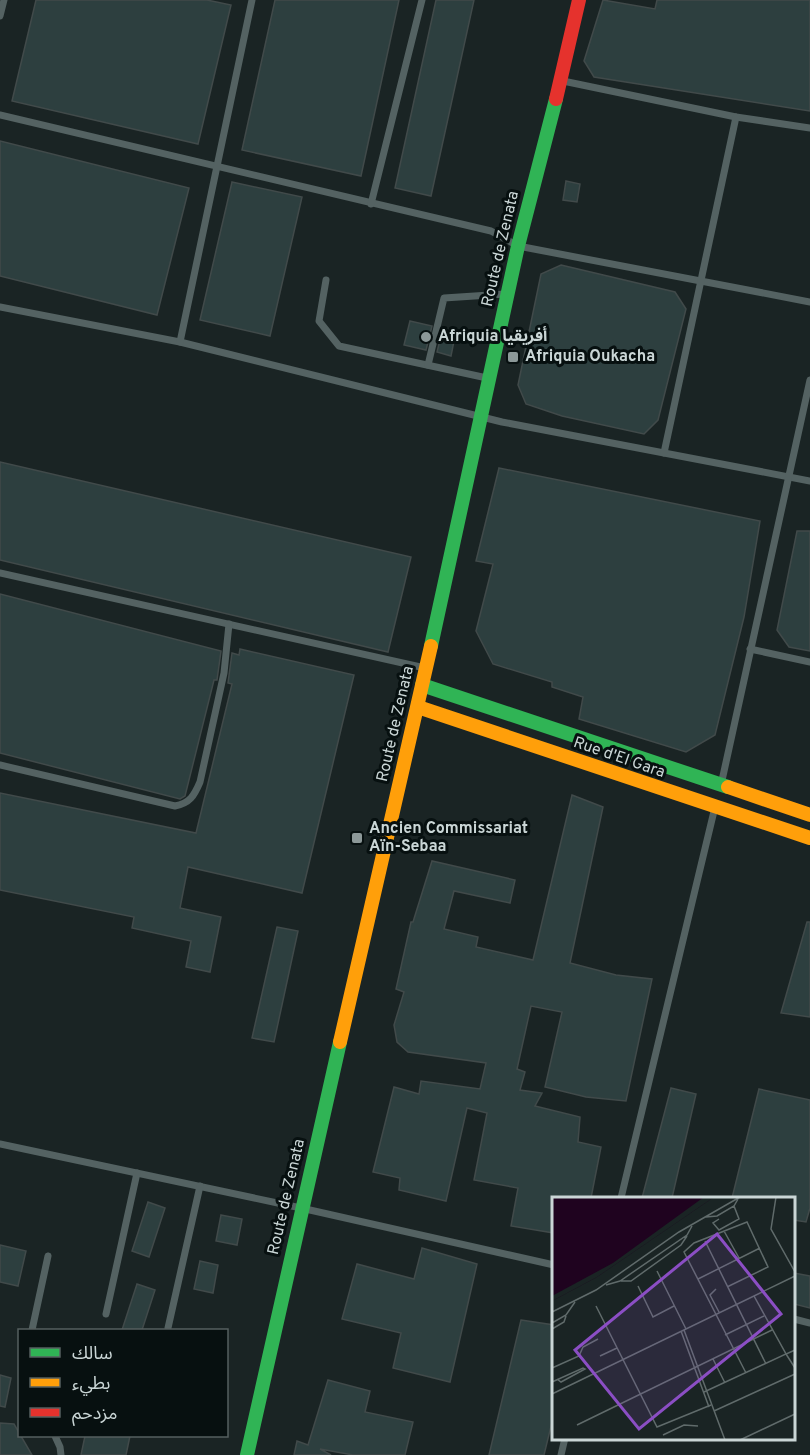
<svg xmlns="http://www.w3.org/2000/svg" width="810" height="1455" font-family="Overpass,'Noto Sans Arabic',sans-serif">
	<rect width="100%" height="100%" fill="#1a2424"/>
	<g fill="#2d3f3f" stroke="#414a4a" stroke-width="1.5">
		<polygon points="36,0 207,0 231,5 198,144 12,101"/>
		<polygon points="275,0 399,0 361,176 242,150"/>
		<polygon points="436,0 474,0 431,196 395,188"/>
		<polygon points="603,0 655,9 657,0 810,0 810,111 594,77 584,61"/>
		<polygon points="0,141 189,188 157,315 0,276"/>
		<polygon points="566,181 580,184 577,202 563,200"/>
		<polygon points="232,182 302,197 270,336 200,320"/>
		<polygon points="561,265 675,292 686,309 658,420 644,434 562,416 526,404 518,385 541,274"/>
		<polygon points="410,321 432,326 426,350 404,345"/>
		<polygon points="443,328 456,331 451,356 437,352"/>
		<polygon points="0,462 411,557 388,652 0,560"/>
		<polygon points="499,468 760,521 744,617 715,735 686,752 579,719 583,697 552,687 552,682 493,664 476,631 493,564 476,561"/>
		<polygon points="797,531 810,531 810,651 789,647 777,630"/>
		<polygon points="0,594 221,651 217,680 214,680 185,796 180,799 0,753"/>
		<polygon points="240,649 354,675 302,893 188,867 180,908 221,917 210,972 186,967 191,941 132,928 134,917 0,890 0,793 196,833 232,684 228,683 232,653 239,655"/>
		<polygon points="572,795 603,807 570,963 616,975 652,979 626,1101 586,1097 545,1087 562,1012 531,1006 517,1069 525,1072 520,1090 542,1093 535,1106 580,1117 578,1142 601,1147 591,1198 554,1198 554,1233 511,1226 518,1188 474,1180 487,1113 467,1108 446,1201 399,1190 400,1178 373,1172 394,1087 419,1094 421,1081 480,1089 486,1063 408,1052 397,1042 394,1025 404,992 396,989 411,922 413,922 432,861 515,880 510,903 454,891 444,929 478,937 476,947 533,960"/>
		<polygon points="807,922 810,922 810,1017 781,1013"/>
		<polygon points="277,927 298,931 274,1042 252,1038"/>
		<polygon points="671,1088 696,1094 672,1198 642,1198"/>
		<polygon points="759,1089 810,1100 810,1208 806,1222 794,1220 794,1198 732,1198"/>
		<polygon points="148,1202 165,1208 149,1257 132,1251"/>
		<polygon points="221,1215 242,1219 237,1245 216,1241"/>
		<polygon points="0,1245 26,1251 18,1286 0,1282"/>
		<polygon points="422,1248 477,1264 450,1382 393,1368 401,1333 342,1319 357,1264 414,1279"/>
		<polygon points="200,1261 218,1265 213,1293 194,1289"/>
		<polygon points="794,1273 810,1276 810,1308 794,1304"/>
		<polygon points="137,1284 155,1290 142,1330 122,1330"/>
		<polygon points="521,1320 554,1325 554,1414 544,1455 489,1455"/>
		<polygon points="0,1375 11,1378 5,1407 0,1406"/>
		<polygon points="328,1380 370,1391 365,1412 413,1422 405,1455 353,1455 320,1449 331,1455 294,1455 297,1441 308,1445"/>
		<polygon points="0,1423 14,1424 32,1455 0,1455"/>
		<polygon points="85,1436 130,1436 126,1455 81,1455"/>
	</g>
	<g fill="none" stroke-linecap="round" stroke-linejoin="round">
		<g stroke="#546262" stroke-width="7">
			<polyline points="0,16 4,0"/>
			<polyline points="563,81 736,117 810,128"/>
			<polyline points="0,115 491,231 518,246 810,302"/>
			<polyline points="371,204 422,0"/>
			<polyline points="326,280 319,321 339,346 487,378"/>
			<polyline points="0,307 180,342 502,422 810,481"/>
			<polyline points="180,342 252,0"/>
			<polyline points="428,365 444,298 505,294"/>
			<polyline points="664,453 736,117"/>
			<polyline points="0,573 425,668"/>
			<polyline points="750,649 810,662"/>
			<path d="M0 765 175 806C190 803 194 796 200 782L224 673 229 624"/>
			<polyline points="721,785 810,380"/>
			<polyline points="0,1144 301,1208 554,1265"/>
			<polyline points="621,1198 715,807"/>
			<polyline points="106,1314 137,1173"/>
			<polyline points="794,1319 810,1323"/>
			<polyline points="168,1328 200,1186"/>
			<polyline points="32,1330 48,1256"/>
			<polyline points="55,1436 60,1447 61,1455"/>
			<polyline points="561,1455 565,1438"/>
		</g>
		<g stroke="#30b455" stroke-width="14">
			<polyline points="431,646 518,246 556,99"/>
			<polyline points="422,685 728,787"/>
			<polyline points="247,1455 340,1042"/>
		</g>
		<g stroke="#ff9f0a" stroke-width="14">
			<polyline points="418,707 810,838"/>
			<polyline points="728,787 810,815"/>
			<polyline points="340,1042 431,646"/>
		</g>
		<polyline stroke="#e5322d" stroke-width="14" points="556,99 579,0"/>
	</g>
	<g fill="#8c9898" stroke="#071010" stroke-width="2">
		<circle cx="426" cy="337" r="6"/>
		<rect x="507" y="351" width="12" height="12" rx="3"/>
		<rect x="351" y="832" width="12" height="12" rx="3"/>
	</g>
	<g text-anchor="middle" dominant-baseline="central" stroke-width="6" stroke-linejoin="round" paint-order="stroke">
		<g font-size="16" fill="#cad6d6" stroke="#071010">
			<text transform="translate(501 249) rotate(-77)">Route de Zenata</text>
			<text transform="translate(396 724) rotate(-77)">Route de Zenata</text>
			<text transform="translate(619 758) rotate(19)">Rue d'El Gara</text>
			<text transform="translate(287 1197) rotate(-77)">Route de Zenata</text>
		</g>
		<g font-size="16" font-weight="bold" fill="#cad6d6" stroke="#071010" text-anchor="start">
			<text x="438" y="337">Afriquia أفريقيا</text>
			<text x="525" y="357">Afriquia Oukacha</text>
			<text x="369" y="829">Ancien Commissariat<tspan x="369" dy="18">Aïn-Sebaa</tspan></text>
		</g>
	</g>
	<g transform="translate(552 1197)">
		<rect width="243" height="243" fill="#1a2424"/>
		<path d="M0 0H162L45 80 0 104Z" fill="#1f031f"/>
		<path d="M152 0H162L45 80 0 104V99L61 66Z" fill="#1a2424"/>
		<path fill="none" stroke="#606b6b" stroke-width="1.5" d="M224 0 219 32 243 75M154 20 165 19 182 9 186 2M167 22 161 26 167 33 187 22 182 9M172 34 187 61M153 44 214 167M105 74 134 132M146 82 208 51M69 84H79L129 48 135 39M54 88 68 84 135 38 140 29M86 89 101 120 122 109M175 90 216 70 195 25 142 46 132 55 194 176M164 92 158 98 167 115M44 109 105 230 159 208M0 115 44 93 127 35 188 0M0 126 14 118 23 105M0 132 12 125 14 119M132 133 173 243M129 134 157 210M173 138 212 119M243 153 234 157 243 171M48 159 65 151M161 162 173 186M0 171 27 159 31 150 46 142M0 185 31 171 33 172 9 185 5 182M152 195 234 157 202 99M0 197 243 79M162 214 243 177M25 228 220 133M111 238 132 228 146 229M188 243 243 217"/>
		<path fill="#8b4ec4" fill-opacity="0.15" stroke="#8b4ec4" stroke-width="3" d="M165 37 229 117 87 232 23 153Z"/>
		<rect width="243" height="243" fill="none" stroke="#cad6d6" stroke-width="3"/>
	</g>
	<rect x="18" y="1329" width="210" height="108" fill="#071010" stroke="#555f5f" stroke-width="1.5"/>
	<rect x="30" y="1348" width="30" height="9" fill="#30b455" stroke="#555f5f" stroke-width="1.5"/>
	<text x="72" y="1359" font-size="18" fill="#cad6d6">سالك</text>
	<rect x="30" y="1378" width="30" height="9" fill="#ff9f0a" stroke="#555f5f" stroke-width="1.5"/>
	<text x="72" y="1389" font-size="18" fill="#cad6d6">بطيء</text>
	<rect x="30" y="1408" width="30" height="9" fill="#e5322d" stroke="#555f5f" stroke-width="1.5"/>
	<text x="72" y="1419" font-size="18" fill="#cad6d6">مزدحم</text>
</svg>
